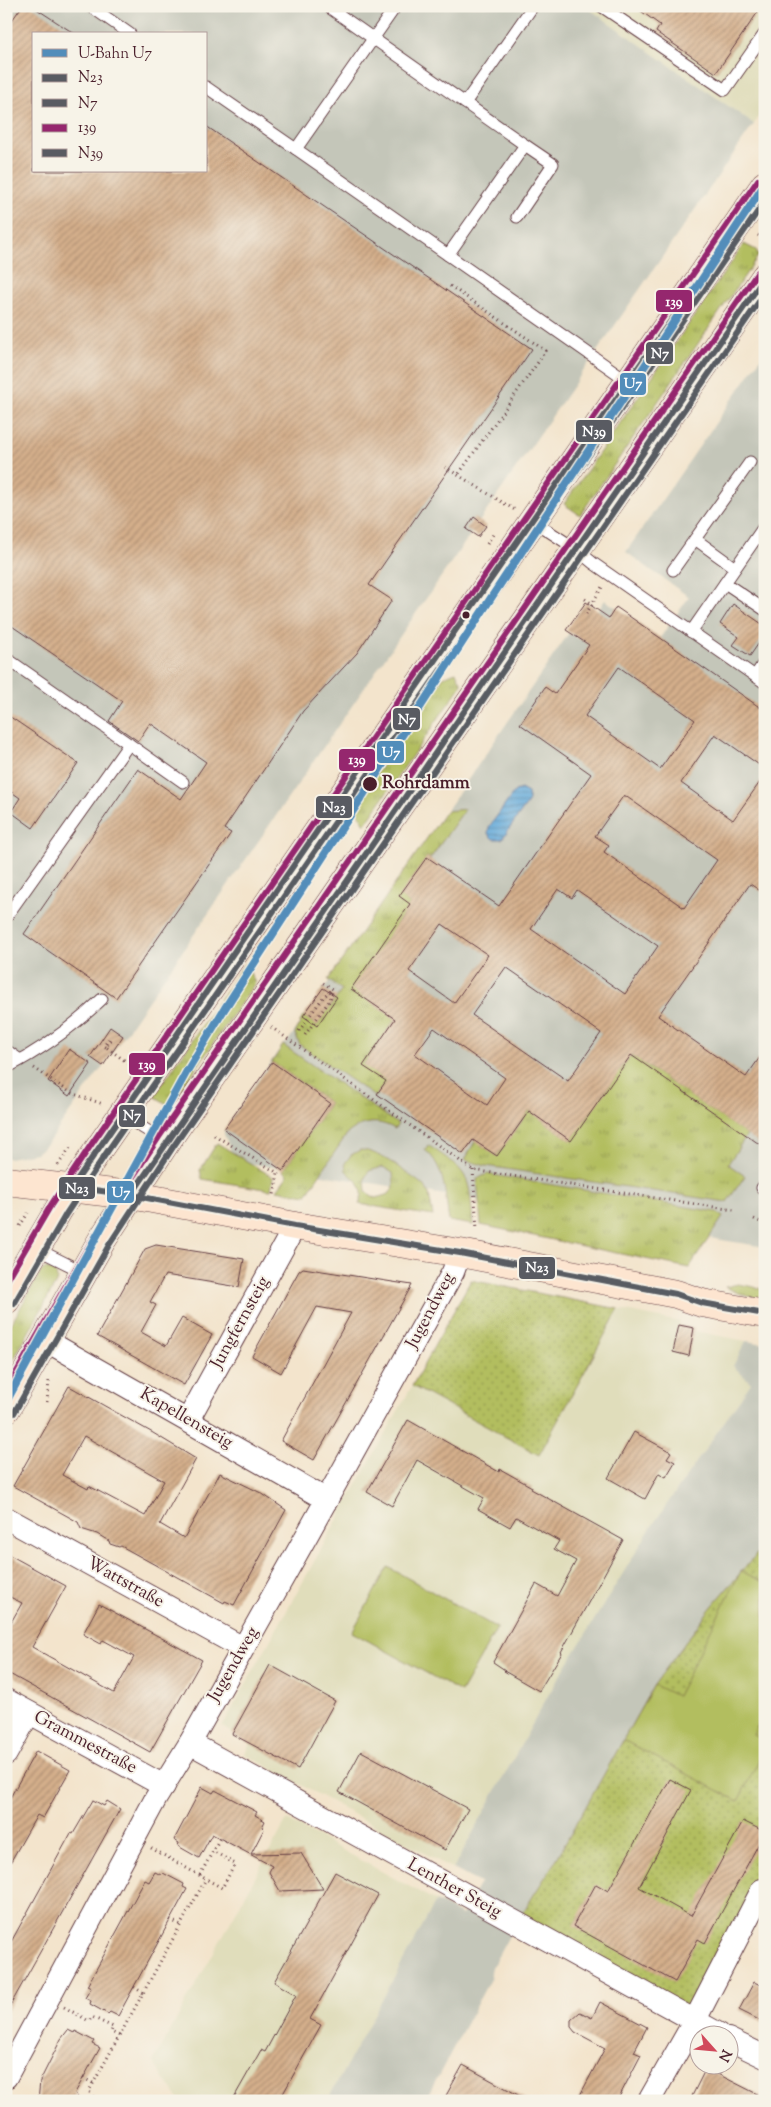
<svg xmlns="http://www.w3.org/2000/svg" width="771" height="2107" font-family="'Sorts Mill Goudy',serif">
	<defs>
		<pattern id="grass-tufts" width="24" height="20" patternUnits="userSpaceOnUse" patternTransform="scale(1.25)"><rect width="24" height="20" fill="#b2be5f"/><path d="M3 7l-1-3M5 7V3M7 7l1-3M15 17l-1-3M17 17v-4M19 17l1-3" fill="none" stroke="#939a4f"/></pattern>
		<pattern id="park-dots" width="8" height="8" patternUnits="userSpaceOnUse" patternTransform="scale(1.25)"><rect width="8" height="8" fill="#b2be5f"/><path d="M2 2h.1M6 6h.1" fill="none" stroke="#939a4f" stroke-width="1.8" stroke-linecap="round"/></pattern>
		<pattern id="water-rules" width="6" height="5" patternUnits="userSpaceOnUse" patternTransform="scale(1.25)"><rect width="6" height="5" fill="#65aada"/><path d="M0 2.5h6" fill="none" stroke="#558ab1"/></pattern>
		<pattern id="building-hatch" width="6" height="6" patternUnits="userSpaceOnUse" patternTransform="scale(1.25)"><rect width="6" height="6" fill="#d4af8b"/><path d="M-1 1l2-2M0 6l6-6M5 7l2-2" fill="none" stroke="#ae8e72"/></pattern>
	</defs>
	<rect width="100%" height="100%" fill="#f7f3e8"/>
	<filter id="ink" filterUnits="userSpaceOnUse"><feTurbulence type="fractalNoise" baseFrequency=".02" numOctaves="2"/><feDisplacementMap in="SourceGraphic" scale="10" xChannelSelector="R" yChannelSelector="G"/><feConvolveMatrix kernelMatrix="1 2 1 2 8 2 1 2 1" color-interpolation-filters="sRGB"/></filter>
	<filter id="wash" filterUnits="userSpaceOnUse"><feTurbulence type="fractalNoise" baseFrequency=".0096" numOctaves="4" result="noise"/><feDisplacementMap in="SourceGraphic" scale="20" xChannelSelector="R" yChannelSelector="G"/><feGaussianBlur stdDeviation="1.12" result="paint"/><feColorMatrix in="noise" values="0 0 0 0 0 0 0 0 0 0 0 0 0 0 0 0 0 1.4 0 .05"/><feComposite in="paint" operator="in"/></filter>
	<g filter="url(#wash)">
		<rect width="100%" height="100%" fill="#f3e4cc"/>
		<g fill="#e0ddbb">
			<polygon points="585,6 765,6 765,109 754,124"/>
			<polygon points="471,1280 680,1322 673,1353 689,1355 694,1331 746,1341 733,1366 751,1383 678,1488 550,1692 453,1869 245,1754 250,1743 222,1727"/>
			<polygon points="287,1820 436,1901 327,2101 180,2101 153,2062"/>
		</g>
		<g fill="#c4c6b9" fill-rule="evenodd">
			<path d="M6 6H585L754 124 103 1066 47 1144 36 1153 9 1158H6ZM34 34H206V171H34Z"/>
			<polygon points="765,352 765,1247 285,1169 283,1171 279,1168 235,1161 224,1134 224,1129 284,1043 286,1044 569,633 578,639 605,600 660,638 689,597 626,552"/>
			<polygon points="746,1341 765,1344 765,1544 709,1610 654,1685 556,1860 516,1923 492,1967 490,1979 425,2101 327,2101 436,1901 462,1915 480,1883 453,1869 550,1692 652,1526 751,1383 733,1366"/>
		</g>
		<g fill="url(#grass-tufts)" stroke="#7e6e45" fill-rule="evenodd">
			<polygon points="744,244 756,250 759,255 580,515 564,504"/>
			<polygon points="456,672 462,684 365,824 354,806 443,677"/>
			<polygon points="465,809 430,859 427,857 400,896 410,904 352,989 395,1019 363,1065 386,1081 375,1097 300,1045 295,1034 303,1016 317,1026 342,990 328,980 446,811"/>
			<polygon points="245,963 255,983 170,1106 154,1096"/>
			<path d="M283 1045 398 1124 395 1129C378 1119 362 1121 347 1134L306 1195 277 1190 288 1175 283 1171 330 1103 272 1062Z"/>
			<polygon points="631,1055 747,1135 728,1164 745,1176 727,1202 486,1166 465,1160 475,1141 497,1156 529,1111 571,1140"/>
			<polygon points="217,1143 273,1177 271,1190 202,1179 200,1170"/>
			<path d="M428 1145C471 1174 469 1174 473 1225L449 1221C445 1197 446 1167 425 1150Z"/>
			<path d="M360 1150C380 1150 408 1175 425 1186L429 1194 433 1216 359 1204C367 1188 357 1181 346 1171L345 1163 351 1155ZM383 1167 393 1173 394 1187 389 1194 376 1198 366 1192 365 1178 369 1171Z"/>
			<polygon points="487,1174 717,1212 723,1217 689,1268 481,1225 477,1179"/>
			<path d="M44 1269C53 1268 59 1274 56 1283L6 1373V1333L40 1273Z"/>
			<polygon points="738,1284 765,1289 765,1300 743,1295 725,1287"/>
		</g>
		<g fill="url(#park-dots)" stroke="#7e6e45">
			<polygon points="471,1280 619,1309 539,1455 412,1386"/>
			<polygon points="765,1544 765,1884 694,2022 516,1923 556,1860 654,1685 709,1610"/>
		</g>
		<g fill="#b2be5f" stroke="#7e6e45">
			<polygon points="388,1567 497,1628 461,1692 352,1632"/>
			<polygon points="741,1571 765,1583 765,1711 753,1735 765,1741 765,1748 738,1801 623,1740 654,1685 677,1696"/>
		</g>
		<polygon fill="url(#water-rules)" stroke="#586482" points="521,789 528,793 529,801 502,839 493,839 488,834 489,827 515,791"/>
		<g id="blocks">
			<g fill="url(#building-hatch)" fill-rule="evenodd">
				<polygon points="22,6 32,6 75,34 34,34 34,171 206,171 206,126 532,349 369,585 392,600 357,653 303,711 224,829 231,833 116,998 24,934 138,769 181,799 206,762 150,723 138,741 109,721 122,701 6,622 6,29"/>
				<polygon points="634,6 762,6 716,73 656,32 660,25"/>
				<polygon points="474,517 486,526 478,537 466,529"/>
				<path d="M586 602 609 618 616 607 765 711V769L715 734 681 783 733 820 765 775V827L759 836 765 840V894L750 884 658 1016 746 1077 765 1050V1148L631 1055 571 1141 529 1111 497 1156 473 1140 463 1154 377 1094 386 1081 363 1066 395 1019 351 989 410 904 399 896 427 857 499 906 591 774 520 724 545 687 555 694 589 645 566 630ZM619 667 695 720 660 769 585 716ZM624 795 717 860 684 908 604 852 609 845 595 836ZM558 889 572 898 577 890 658 946 625 994 531 929ZM442 924 488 955 454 1003 409 971ZM506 967 601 1033 568 1081 472 1015ZM434 1028 505 1078 487 1105 415 1054Z"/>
				<polygon points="733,604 765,626 765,634 750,656 733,645 739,637 720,624"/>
				<polygon points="6,714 78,763 33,828 11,812 20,798 6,788"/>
				<polygon points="323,988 337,997 317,1026 303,1016"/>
				<polygon points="110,1027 123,1036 103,1066 90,1057"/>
				<polygon points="69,1049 91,1064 69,1096 48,1081"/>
				<polygon points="272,1062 330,1103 283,1171 224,1129"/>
				<polygon points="156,1245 244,1259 239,1287 165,1275 150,1302 156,1305 141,1332 166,1346 182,1318 212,1335 184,1385 97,1336 145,1249"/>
				<polygon points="303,1268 412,1285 314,1460 281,1441 351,1313 317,1307 281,1373 252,1356 299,1271"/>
				<polygon points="679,1325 694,1328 689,1356 673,1352"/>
				<path d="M69 1386 153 1433 196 1459 160 1524 184 1538 220 1473 261 1493 286 1510 234 1605 225 1601 224 1603 121 1546 119 1547 110 1544 109 1541 97 1534 81 1529 78 1522 13 1486ZM84 1436 164 1481 145 1516 89 1486 88 1489 62 1475Z"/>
				<polygon points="408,1420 499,1472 500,1469 532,1487 531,1489 623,1540 561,1652 562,1653 539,1691 504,1671 505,1670 493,1662 536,1584 557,1596 576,1561 554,1549 559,1541 516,1517 510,1527 478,1509 484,1498 417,1460 392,1506 367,1492"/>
				<polygon points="634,1432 671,1452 667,1458 675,1462 666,1477 659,1473 645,1499 608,1478"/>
				<polygon points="6,1553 66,1586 32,1647 114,1693 134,1657 103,1640 101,1644 83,1634 99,1604 202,1660 150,1752 6,1672 6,1631 22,1603 6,1595"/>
				<polygon points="270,1665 335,1701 298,1769 232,1734"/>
				<polygon points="36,1751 70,1770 43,1818 37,1815 6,1870 6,1805"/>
				<polygon points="361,1751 468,1809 445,1850 339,1792"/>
				<polygon points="670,1779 691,1790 639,1887 691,1916 743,1821 765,1832 705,1943 698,1939 675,1982 573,1926 596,1884 608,1891"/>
				<polygon points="202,1787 213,1793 215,1790 257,1812 255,1815 265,1821 262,1827 264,1829 251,1854 301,1853 323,1889 280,1891 269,1872 272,1866 212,1834 199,1858 178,1846 179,1843 174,1840"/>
				<polygon points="93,1800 104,1806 107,1801 120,1809 6,2013 6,1940 11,1942 71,1833 73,1834"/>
				<polygon points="155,1872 161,1875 163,1873 184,1884 183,1887 187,1889 118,2016 110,2012 108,2014 90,2004 91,2001 85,1998 91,1988 87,1986 145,1880 149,1882"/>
				<polygon points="335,1872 378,1895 310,2019 321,2025 279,2101 232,2101 261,2050 265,2052 296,1995 274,1982"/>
				<polygon points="754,1982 765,1987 765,2023 739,2010"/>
				<polygon points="600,2002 647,2027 634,2052 641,2055 617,2101 577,2101 605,2048 575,2032 571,2027 571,2020 580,2012 592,2018"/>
				<polygon points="68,2030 74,2033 75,2031 94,2041 92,2044 100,2048 75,2093 80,2101 38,2101 40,2081 61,2039"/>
				<polygon points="463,2065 529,2101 443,2101"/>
				<polygon points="706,2068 765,2098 765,2101 700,2101 692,2096"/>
			</g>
		</g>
	</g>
	<g filter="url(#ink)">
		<use href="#blocks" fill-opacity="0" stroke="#633d43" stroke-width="1"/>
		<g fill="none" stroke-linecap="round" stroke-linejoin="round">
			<g stroke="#633d43" stroke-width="13">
				<g id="service">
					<polyline points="90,6 130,34"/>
					<polyline points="601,6 725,90 765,33"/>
					<polyline points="206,87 296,149 396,6"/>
					<polyline points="465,103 533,6"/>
					<polyline points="296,149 448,255 525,145 327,6"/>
					<polyline points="517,217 553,164 525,145"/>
					<polyline points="448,255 628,381"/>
					<polyline points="533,521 576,549 593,563 765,683"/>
					<polyline points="735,568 695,539 750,462"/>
					<polyline points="673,570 695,539"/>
					<polyline points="725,583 765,610"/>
					<polyline points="691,632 765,525"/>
					<polyline points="6,658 129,744 6,917"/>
					<polyline points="755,676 765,661"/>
					<polyline points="129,744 183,782"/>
					<polyline points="6,1050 20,1060"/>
					<path d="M6 1068C41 1050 74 1026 102 999"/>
					<polyline points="122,1115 166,1142"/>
					<polyline points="762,1188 765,1184"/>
					<polyline points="35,1248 83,1272"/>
				</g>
			</g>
			<g stroke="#633d43" stroke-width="24">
				<g id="minor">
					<polyline points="45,1340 327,1500"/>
					<polyline points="188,1420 295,1226"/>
					<polyline points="6,1518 243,1648"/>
					<polyline points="6,1700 164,1786"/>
					<polyline points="190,1743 719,2034"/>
					<polyline points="6,1754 29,1713"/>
					<polyline points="728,2039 765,2057"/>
					<polyline points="6,2077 156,1798 190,1743 307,1535 453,1272 460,1253"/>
					<polyline points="649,2101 694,2022 762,1890"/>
				</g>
			</g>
			<g stroke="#633d43" stroke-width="29">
				<g id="secondary">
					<polyline points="6,1181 131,1195 295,1226 460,1253 676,1294 702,1303 765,1314"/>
					<polyline points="6,1300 59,1209 100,1147 765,185"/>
					<polyline points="6,1409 102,1240 166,1142 765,277"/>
				</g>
			</g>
			<g stroke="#633d43" stroke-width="3" stroke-dasharray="1 4" stroke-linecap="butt">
				<polyline points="758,235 765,240"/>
				<polyline points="450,286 546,351 458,475"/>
				<polyline points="445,467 515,510"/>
				<polyline points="487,544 494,533"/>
				<polyline points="585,599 591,603"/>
				<polyline points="586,614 602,587"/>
				<polyline points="759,648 765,640"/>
				<polyline points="271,1027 473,1170 734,1210"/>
				<polyline points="299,1031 324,996 333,989 320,981"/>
				<polyline points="305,1035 330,1000 333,989"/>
				<polyline points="111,1040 106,1047 128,1063"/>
				<polyline points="106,1047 104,1046 109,1039"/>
				<polyline points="34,1068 71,1093 103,1104"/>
				<polyline points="214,1135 278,1173 274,1195"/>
				<polyline points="58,1165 70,1148"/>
				<polyline points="473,1170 477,1229"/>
				<polyline points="754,1219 765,1224"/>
				<polyline points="20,1226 28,1213"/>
				<polyline points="47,1402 49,1381"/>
				<polyline points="151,1848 222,1888 235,1864 213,1851"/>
				<polyline points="200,1875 220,1838"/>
				<polyline points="170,1920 181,1925"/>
				<polyline points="134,1987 143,1993"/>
				<polyline points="64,2007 89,2021 92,2017 113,2027 111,2032 120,2036"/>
				<polyline points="83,2078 93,2083"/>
				<polyline points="96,2101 89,2091 206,1879"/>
			</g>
			<use href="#service" stroke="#fff" stroke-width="11"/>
			<use href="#minor" stroke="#fff" stroke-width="22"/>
			<use href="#secondary" stroke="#fde5d0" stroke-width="28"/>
			<g stroke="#f7f3e8" stroke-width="10">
				<g id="bus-1">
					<polyline points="466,615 72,1187 131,1195 295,1226 460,1253 676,1294 702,1303 765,1314"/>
					<polyline points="131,1195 527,620"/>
				</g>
			</g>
			<g stroke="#f7f3e8" stroke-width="10">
				<g id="bus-2">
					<polyline points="14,1304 66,1214 107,1152 765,201"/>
					<polyline points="14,1413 109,1245 173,1147 765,293"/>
				</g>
			</g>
			<g stroke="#f7f3e8" stroke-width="10">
				<g id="bus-3">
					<polyline points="6,1282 51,1205 93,1142 758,180"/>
					<polyline points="6,1391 94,1236 159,1137 758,272"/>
				</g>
			</g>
			<g stroke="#f7f3e8" stroke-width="10">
				<g id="bus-4">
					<polyline points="466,615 765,185"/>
					<polyline points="527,620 765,277"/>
				</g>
			</g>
			<use href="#bus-1" stroke="#595b62" stroke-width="6"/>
			<use href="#bus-2" stroke="#595b62" stroke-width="6"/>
			<use href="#bus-3" stroke="#95276e" stroke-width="6"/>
			<use href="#bus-4" stroke="#595b62" stroke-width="6"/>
			<g stroke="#f7f3e8" stroke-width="11">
				<polyline id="metro-1" points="6,1402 187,1071 225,1008 491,598 765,184"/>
			</g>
			<use href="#metro-1" stroke="#528dba" stroke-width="8"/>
		</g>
	</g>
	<g fill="#4a1f2b" stroke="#f7f3e8" stroke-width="2">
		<circle cx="466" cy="615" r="4.5"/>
		<circle cx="370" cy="784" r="8"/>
	</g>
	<g text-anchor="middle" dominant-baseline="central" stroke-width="4" stroke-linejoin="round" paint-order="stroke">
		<g font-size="18" font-weight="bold" fill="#4a1f2b" stroke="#f7f3e8" text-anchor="start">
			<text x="382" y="784">Rohrdamm</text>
		</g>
		<g font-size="18" fill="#4a1f2b" stroke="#f7f3e8">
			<text transform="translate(431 1311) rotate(-62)">Jugendweg</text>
			<text transform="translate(241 1323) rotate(-61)">Jungfernsteig</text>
			<text transform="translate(186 1419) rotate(30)">Kapellensteig</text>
			<text transform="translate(125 1583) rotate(29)">Wattstraße</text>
			<text transform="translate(234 1665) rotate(-60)">Jugendweg</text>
			<text transform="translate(85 1743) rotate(28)">Grammestraße</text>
			<text transform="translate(454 1889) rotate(29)">Lenther Steig</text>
		</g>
	</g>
	<g stroke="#f7f3e8" stroke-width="2">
		<rect x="655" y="289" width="38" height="24" rx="5" fill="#95276e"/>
		<rect x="645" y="341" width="29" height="24" rx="5" fill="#595b62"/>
		<rect x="619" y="372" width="28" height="24" rx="5" fill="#528dba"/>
		<rect x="575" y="419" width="38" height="24" rx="5" fill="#595b62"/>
		<rect x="392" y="707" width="29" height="24" rx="5" fill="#595b62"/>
		<rect x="376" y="740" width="29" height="24" rx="5" fill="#528dba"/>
		<rect x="338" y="748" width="38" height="24" rx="5" fill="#95276e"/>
		<rect x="315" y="795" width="38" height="24" rx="5" fill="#595b62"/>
		<rect x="128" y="1052" width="38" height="24" rx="5" fill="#95276e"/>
		<rect x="118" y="1104" width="28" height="24" rx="5" fill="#595b62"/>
		<rect x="58" y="1176" width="38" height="24" rx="5" fill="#595b62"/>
		<rect x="106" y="1180" width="29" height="24" rx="5" fill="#528dba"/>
		<rect x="518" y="1256" width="38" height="24" rx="5" fill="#595b62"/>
	</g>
	<g font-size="14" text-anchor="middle" font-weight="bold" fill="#fff">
		<text x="674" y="306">139</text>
		<text x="660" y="358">N7</text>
		<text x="633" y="388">U7</text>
		<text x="594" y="436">N39</text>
		<text x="407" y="724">N7</text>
		<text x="391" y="757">U7</text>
		<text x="357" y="764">139</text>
		<text x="334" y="812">N23</text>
		<text x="147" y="1069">139</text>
		<text x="132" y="1120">N7</text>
		<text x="77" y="1193">N23</text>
		<text x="121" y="1197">U7</text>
		<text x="537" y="1272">N23</text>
	</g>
	<rect width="771" height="2107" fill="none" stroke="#f7f3e8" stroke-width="25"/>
	<rect x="32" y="32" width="175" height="140" fill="#f7f3e8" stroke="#b29e9c"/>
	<rect x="42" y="49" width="25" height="8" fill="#528dba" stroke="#b29e9c"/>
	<text x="78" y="58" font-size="15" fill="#4a1f2b">U-Bahn U7</text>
	<rect x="42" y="74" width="25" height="8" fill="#595b62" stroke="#b29e9c"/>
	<text x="78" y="82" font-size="15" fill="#4a1f2b">N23</text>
	<rect x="42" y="99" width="25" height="8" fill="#595b62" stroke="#b29e9c"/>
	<text x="78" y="108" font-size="15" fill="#4a1f2b">N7</text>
	<rect x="42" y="124" width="25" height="8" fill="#95276e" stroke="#b29e9c"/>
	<text x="78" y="132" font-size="15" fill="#4a1f2b">139</text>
	<rect x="42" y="149" width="25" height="8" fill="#595b62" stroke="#b29e9c"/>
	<text x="78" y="158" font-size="15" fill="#4a1f2b">N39</text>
	<g transform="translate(714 2050) rotate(117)"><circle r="24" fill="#f7f3e8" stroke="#b29e9c"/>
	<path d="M0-4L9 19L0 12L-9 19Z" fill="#d1495b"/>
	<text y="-8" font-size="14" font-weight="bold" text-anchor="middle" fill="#4a1f2b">N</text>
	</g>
</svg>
